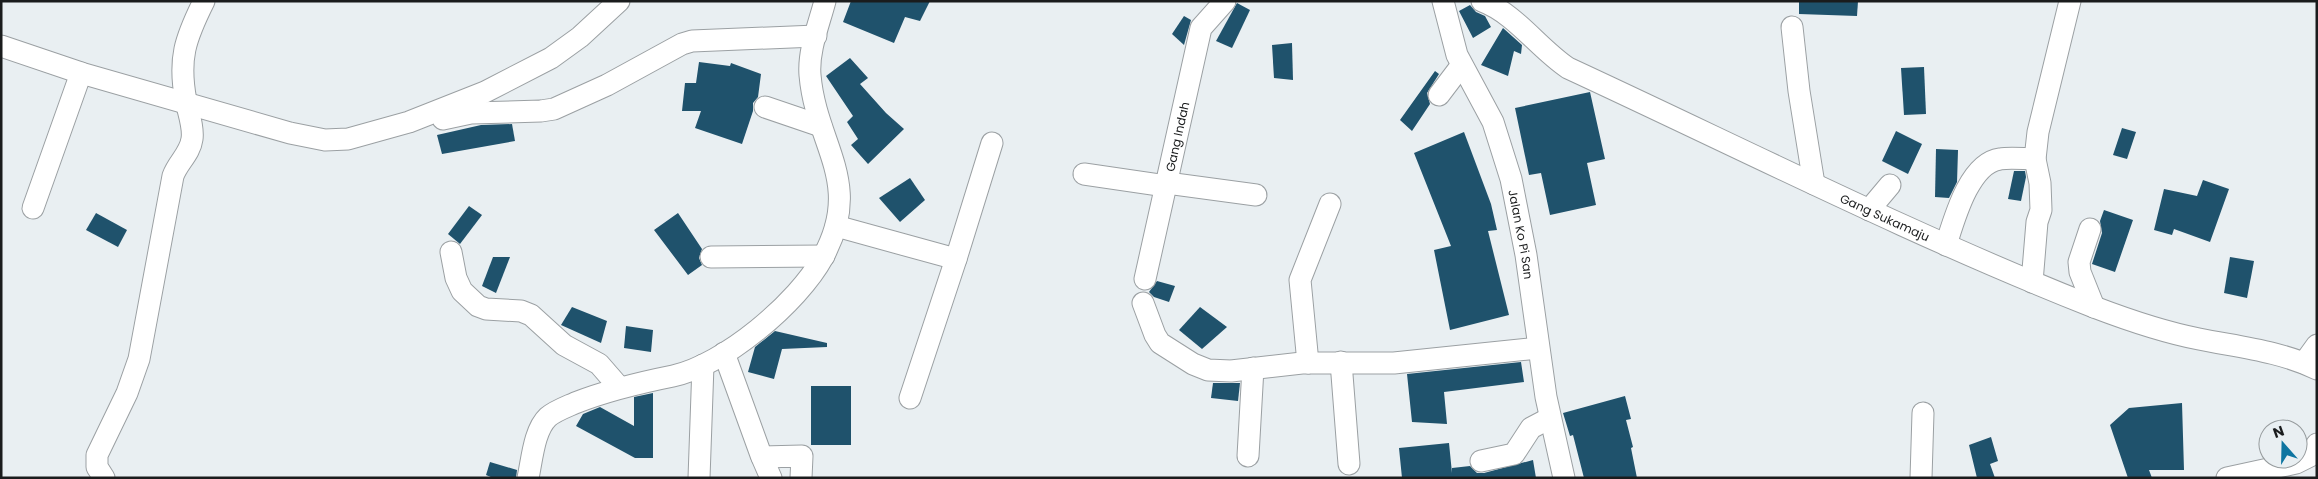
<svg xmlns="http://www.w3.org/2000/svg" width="2318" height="479" font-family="Poppins,sans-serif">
	<rect width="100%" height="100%" fill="#e9eff2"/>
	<g fill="#1f526c">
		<polygon points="851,1 930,1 920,21 905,17 894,43 843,22"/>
		<polygon points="1799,1 1858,1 1857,16 1799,14"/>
		<polygon points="1237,3 1250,10 1232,48 1216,41"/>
		<polygon points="1470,5 1476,12 1485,16 1491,27 1473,38 1459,11"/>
		<polygon points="1184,16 1191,20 1184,45 1172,34"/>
		<polygon points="1503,28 1522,45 1521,54 1514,51 1508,76 1481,65"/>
		<polygon points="1292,43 1293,80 1274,78 1272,45"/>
		<polygon points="850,58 868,78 860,84 886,113 904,129 868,164 851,145 858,139 847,122 853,116 826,76"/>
		<polygon points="699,62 730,66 731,63 761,74 758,97 753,103 753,111 742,144 695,128 701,111 682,111 685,83 696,83"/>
		<polygon points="1924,67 1926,114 1904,115 1901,68"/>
		<polygon points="1435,71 1439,74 1427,93 1430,104 1412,131 1400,120"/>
		<polygon points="1590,92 1605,159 1587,163 1596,205 1550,215 1541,173 1529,175 1515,108"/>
		<polygon points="512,124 515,141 442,154 437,135 481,125"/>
		<polygon points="2122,128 2136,132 2127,159 2113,155"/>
		<polygon points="1896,131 1922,144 1908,174 1882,161"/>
		<polygon points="1464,132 1491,204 1497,230 1488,231 1509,315 1450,330 1434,250 1451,246 1414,153"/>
		<polygon points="1936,149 1958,150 1957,182 1949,198 1935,197"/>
		<polygon points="2014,171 2025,171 2026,177 2021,201 2008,199"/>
		<polygon points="910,178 925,200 900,222 879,198"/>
		<polygon points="2203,180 2229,189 2210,242 2174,229 2172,235 2154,230 2164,189 2197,196"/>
		<polygon points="469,206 482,215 460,244 448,234"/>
		<polygon points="2104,210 2133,220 2115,272 2092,264 2102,233 2100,221"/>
		<polygon points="96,213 127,230 118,247 86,230"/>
		<polygon points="678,213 702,249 699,258 702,265 688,275 654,230"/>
		<polygon points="493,257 510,257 496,293 482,286"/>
		<polygon points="2230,257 2254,261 2247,298 2224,293"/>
		<polygon points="1157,281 1175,286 1169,302 1154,297 1149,292"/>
		<polygon points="572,307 607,321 601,343 561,325"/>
		<polygon points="1200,307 1227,327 1202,349 1179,330"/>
		<polygon points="626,326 653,330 651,352 624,348"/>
		<polygon points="775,331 827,343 827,347 782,349 774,379 748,372 755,347"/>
		<polygon points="1521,362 1524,382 1444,392 1447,424 1412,422 1407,374"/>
		<polygon points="1213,383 1240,383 1238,401 1211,398"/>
		<rect x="811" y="386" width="40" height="59"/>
		<polygon points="653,393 653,458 635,458 576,426 583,414 600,407 634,426 634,397"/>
		<polygon points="1625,396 1631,419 1626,420 1633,447 1631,448 1637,478 1584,478 1573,435 1570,436 1563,413"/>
		<polygon points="2182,403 2184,470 2149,470 2152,478 2128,478 2110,425 2129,408"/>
		<polygon points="1991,437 1998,461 1990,464 1995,478 1977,478 1969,445"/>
		<polygon points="1449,443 1452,473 1452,468 1470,466 1477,473 1484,473 1533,460 1536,478 1402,478 1399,448"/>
		<polygon points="490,462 517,470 516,478 493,478 486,475"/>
	</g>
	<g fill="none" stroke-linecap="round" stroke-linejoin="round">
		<g stroke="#9ba0a3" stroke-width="23">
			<g id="minor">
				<path id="s1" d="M1443 1 1457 55 1493 122 1511 179 1526 255 1546 397 1564 478"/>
				<path id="s2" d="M1482 1C1516 14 1538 48 1568 68 1743 149 1914 236 2094 307 2128 320 2163 332 2199 339 2238 347 2280 351 2317 369"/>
				<polyline points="1792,27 1799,91 1814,184"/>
				<polyline points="1,46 81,73 290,133 325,140 348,139 409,122 485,92 551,58 580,37 619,1"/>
				<polyline points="1439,95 1461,66"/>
				<polyline points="765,107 821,126"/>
				<polyline points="443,119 471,113 541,111 554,109 607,85 682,44 692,41 816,36"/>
				<polyline points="1084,174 1166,186"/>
				<polyline points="1167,183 1256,195"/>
				<polyline points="33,208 81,73"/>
				<polyline points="1869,210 1890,185"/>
				<polyline points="836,226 956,259"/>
				<polyline points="2090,229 2079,262 2080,272 2094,307"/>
				<path d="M1946 245C1954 220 1969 163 2000 159 2011 157 2024 159 2035 159"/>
				<polyline points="451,252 456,278 462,291 478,306 486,309 521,311 531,315 564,345 599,364 619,387"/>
				<polyline points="711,257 824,256"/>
				<path id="s3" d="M1145 279 1201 28 1225 1"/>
				<polyline points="2032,282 2037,222 2041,210 2040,183 2035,159 2038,132 2070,1"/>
				<polyline points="1143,303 1155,335 1160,343 1193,364 1208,370 1231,371 1302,363 1394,363 1538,348"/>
				<polyline points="724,353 761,455 771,478"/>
				<polyline points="1341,362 1349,464"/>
				<polyline points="1308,363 1300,280 1330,204"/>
				<polyline points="2304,363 2317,345"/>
				<polyline points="910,398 956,259 992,143"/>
				<polyline points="1248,456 1253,368"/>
				<polyline points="762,457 802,456 801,478"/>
				<polyline points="1481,461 1514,454 1531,428 1550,418"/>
				<path d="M104 478 97 467V455L127 393 139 359 173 176C178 162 190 154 192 139 194 127 188 112 186 101 178 59 185 39 204 1"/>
				<path d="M528 478C532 460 534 430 548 417 555 411 566 407 575 403 608 390 638 383 673 376 724 365 798 303 823 257 864 182 816 146 810 75 808 51 819 24 825 1"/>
				<polyline points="699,478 703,365"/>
				<polyline points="1921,478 1923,413"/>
				<polyline points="2227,478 2296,463 2310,456 2317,444"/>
			</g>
		</g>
		<use href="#minor" stroke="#fff" stroke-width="21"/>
	</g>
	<g text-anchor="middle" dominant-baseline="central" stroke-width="5" stroke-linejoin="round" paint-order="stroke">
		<g font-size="12" fill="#1a1c1d" stroke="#e9eff2">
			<text stroke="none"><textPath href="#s3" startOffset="146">Gang Indah</textPath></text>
			<text stroke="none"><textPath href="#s2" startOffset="460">Gang Sukamaju</textPath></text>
			<text stroke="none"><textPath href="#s1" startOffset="248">Jalan Ko Pi San</textPath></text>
		</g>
	</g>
	<rect width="2318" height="479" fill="none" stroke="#1a1c1d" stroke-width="5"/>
	<g transform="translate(2283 444) rotate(340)"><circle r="24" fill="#e9eff2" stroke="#969b9d"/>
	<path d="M0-4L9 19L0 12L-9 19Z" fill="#0e75a1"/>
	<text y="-8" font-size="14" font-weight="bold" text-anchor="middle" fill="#1a1c1d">N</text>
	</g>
</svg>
